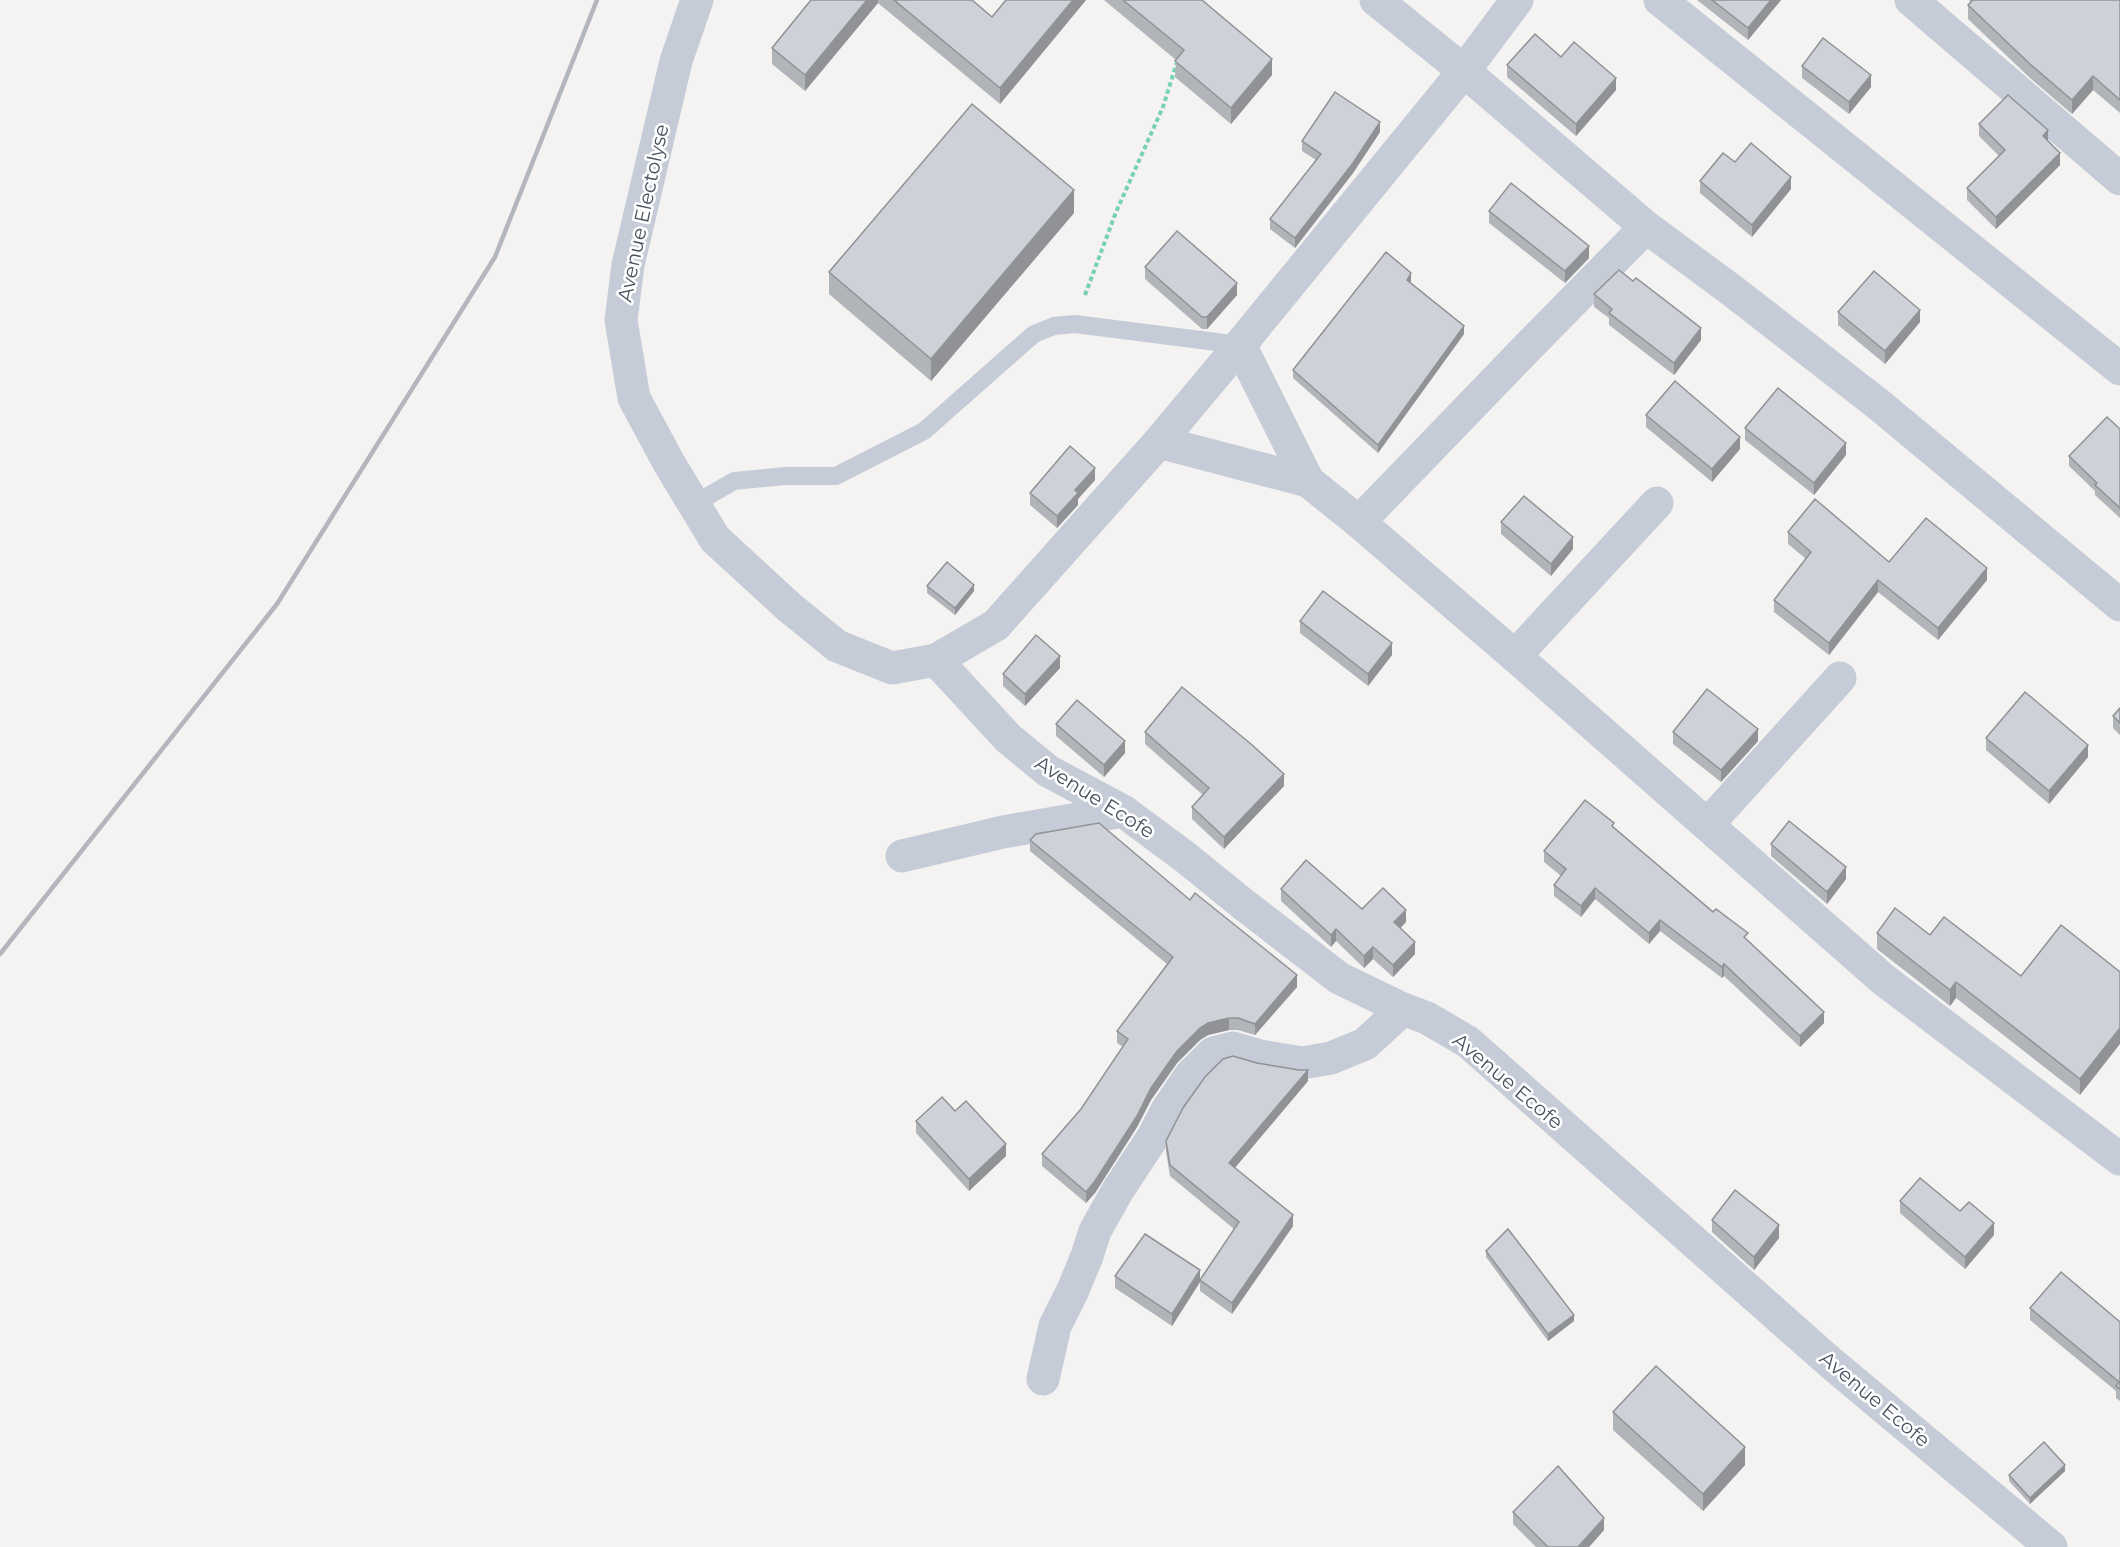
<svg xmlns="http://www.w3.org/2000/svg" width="2120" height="1547" font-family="Montserrat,sans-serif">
	<rect width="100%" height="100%" fill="#f4f3f2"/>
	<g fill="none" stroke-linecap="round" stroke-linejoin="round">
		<polyline stroke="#78d1b1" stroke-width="4" stroke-dasharray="4.5 3" stroke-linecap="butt" points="1085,295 1116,212 1163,107 1177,62"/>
		<polyline stroke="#c6ccd7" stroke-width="18" points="694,504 734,481 785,476 836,476 924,431 1034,334 1054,326 1075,324 1240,345"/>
		<g stroke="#c6ccd7" stroke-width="33">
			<polyline points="697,0 676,61 628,265 621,320 634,398 669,463 715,539 789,607 837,646 892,668 936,660 996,625 1159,442 1240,345 1464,71 1517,0"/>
			<polyline points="1376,0 1464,71 1646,227 1734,292 1878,404 2120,605"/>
			<polyline points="1660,0 2120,369"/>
			<polyline points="1911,0 2120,179"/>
			<polyline points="1240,345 1308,481"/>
			<polyline points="1159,442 1308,481 1359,522 1515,656 1884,980 2120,1159"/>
			<polyline points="1359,522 1526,349 1646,227"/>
			<polyline points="1515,656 1657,503"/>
			<polyline points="936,660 1008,738 1048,771 1123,811 1185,857 1243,904 1339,978 1403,1009 1427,1018 1468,1042 1831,1363 2051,1547"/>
			<polyline points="1708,824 1840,678"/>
			<polyline points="902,856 1003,832 1123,811"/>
			<polyline points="1043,1379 1055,1326 1073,1290 1087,1256 1095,1231 1118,1190 1153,1137 1167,1110 1190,1076 1213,1053 1233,1048 1260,1056 1302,1063 1331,1058 1365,1044 1403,1009"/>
		</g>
		<polyline stroke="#b4b6bd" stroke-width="4.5" points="0,954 277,604 495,257 597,0"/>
	</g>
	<g fill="#b1b4b9">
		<polygon points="811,0 972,0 992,17 1006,0 1086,0 1000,104 878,3 805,91 772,64 772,48"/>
		<polygon points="1104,0 1202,0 1272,75 1231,124 1175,77 1176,60"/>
		<polygon points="1697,0 1781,0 1748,40"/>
		<polygon points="1969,0 2120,0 2120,113 2093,90 2072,114 2030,78 1968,19 1968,5 1971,2"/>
		<polygon points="1561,57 1616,90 1576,136 1507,77 1507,65"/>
		<polygon points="1802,66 1871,87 1849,114 1802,78"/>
		<polygon points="1979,124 2048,141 2060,165 1996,229 1967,200 1967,188 1999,156 1979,136"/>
		<polygon points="1380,132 1353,173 1295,248 1270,229 1270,219 1316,160 1302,151 1302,141"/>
		<polygon points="1735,162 1791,189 1752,237 1700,193 1700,181"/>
		<polygon points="1489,211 1589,258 1565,283 1489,223"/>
		<polygon points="1074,213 931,381 829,294 829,272"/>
		<polygon points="1145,267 1237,295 1207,329 1202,329 1145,279"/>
		<polygon points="1411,281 1410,283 1464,334 1378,453 1293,378 1293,370"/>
		<polygon points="1594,294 1701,340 1674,375 1609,325 1609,318 1594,307"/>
		<polygon points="1838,312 1920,322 1885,364 1838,325"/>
		<polygon points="1646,415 1740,449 1712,482 1646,427"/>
		<polygon points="1745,428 1846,455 1814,495 1745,440"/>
		<polygon points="2120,429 2120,518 2095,495 2095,491 2069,466 2069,456"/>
		<polygon points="1095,480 1078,499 1078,505 1057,528 1030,505 1030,493"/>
		<polygon points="1501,522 1573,549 1551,576 1501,534"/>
		<polygon points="1788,532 1889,562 1987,580 1938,640 1878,592 1829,655 1774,612 1774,600 1806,559 1788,544"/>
		<polygon points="927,586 974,591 955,615 927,593"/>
		<polygon points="1300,621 1392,655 1368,686 1300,633"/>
		<polygon points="1060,668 1025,706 1003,686 1003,674"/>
		<polygon points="2120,708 2120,735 2113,728 2113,716"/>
		<polygon points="1056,724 1125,753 1104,777 1056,736"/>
		<polygon points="1145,732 1284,786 1224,849 1192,819 1192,807 1203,795 1145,744"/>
		<polygon points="1673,732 1758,741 1721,782 1673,744"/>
		<polygon points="1986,738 2088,757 2049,804 1986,750"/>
		<polygon points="1614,828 1748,940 1824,1023 1800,1047 1724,976 1722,978 1660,931 1649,944 1595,899 1581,917 1554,896 1554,885 1561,876 1544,862 1544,851"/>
		<polygon points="1030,840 1190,900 1297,987 1255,1035 1238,1030 1229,1030 1208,1035 1200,1040 1177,1063 1151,1100 1137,1127 1095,1193 1086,1203 1042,1166 1042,1154 1081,1109 1123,1047 1117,1043 1117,1031 1167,964 1030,851"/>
		<polygon points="1771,844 1846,879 1827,904 1771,856"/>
		<polygon points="1281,889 1362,909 1406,922 1401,928 1415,954 1393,977 1373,959 1364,968 1336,941 1331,947 1281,901"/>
		<polygon points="1877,933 1930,935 2021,976 2120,972 2080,1095 1956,998 1950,1006 1877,949"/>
		<polygon points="1308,1081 1234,1168 1293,1226 1232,1314 1200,1291 1200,1282 1172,1326 1115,1288 1115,1276 1200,1279 1234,1229 1170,1176 1166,1152 1166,1141"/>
		<polygon points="955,1111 1006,1156 969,1191 916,1133 916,1121"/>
		<polygon points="1900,1201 1960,1211 1994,1235 1965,1269 1900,1213"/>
		<polygon points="1712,1220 1779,1238 1754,1270 1712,1232"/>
		<polygon points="1486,1251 1574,1321 1548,1341 1486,1257"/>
		<polygon points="2030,1308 2120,1322 2120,1401 2116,1398 2116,1391 2030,1320"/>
		<polygon points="1613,1412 1745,1465 1703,1511 1613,1430"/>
		<polygon points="2065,1471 2030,1504 2009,1481 2009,1475"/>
		<polygon points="1513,1512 1604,1530 1589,1547 1536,1547 1513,1524"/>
	</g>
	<g fill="#909296">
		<polygon points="867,0 878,0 878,3 805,91 805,75"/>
		<polygon points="1073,0 1086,0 1000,104 1000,88"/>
		<polygon points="1771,0 1781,0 1748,40 1748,28"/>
		<polygon points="1272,59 1272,75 1231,124 1231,108"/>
		<polygon points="1871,75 1871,87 1849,114 1849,102"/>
		<polygon points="2093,76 2093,90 2072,114 2072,100"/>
		<polygon points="1616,78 1616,90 1576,136 1576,124"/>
		<polygon points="1380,122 1380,132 1353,173 1295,248 1295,238"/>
		<polygon points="2048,130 2048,142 2043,136"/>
		<polygon points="2060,153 2060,165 1996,229 1996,217"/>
		<polygon points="1791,177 1791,189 1752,237 1752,225"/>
		<polygon points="1074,190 1074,213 931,381 931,359"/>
		<polygon points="1589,246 1589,258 1565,283 1565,271"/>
		<polygon points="1411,273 1411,281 1407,288 1407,280"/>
		<polygon points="1237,283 1237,295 1207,329 1207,317"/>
		<polygon points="1920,310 1920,322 1885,364 1885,351"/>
		<polygon points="1464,326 1464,334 1378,453 1378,445"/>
		<polygon points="1701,328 1701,340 1674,375 1674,363"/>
		<polygon points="1740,437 1740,449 1712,482 1712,469"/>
		<polygon points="1846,443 1846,455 1814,495 1814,483"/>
		<polygon points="1095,468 1095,480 1078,499 1078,505 1057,528 1057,516 1075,490"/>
		<polygon points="1573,537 1573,549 1551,576 1551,564"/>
		<polygon points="1987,568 1987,580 1938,640 1938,628"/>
		<polygon points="1878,580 1878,592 1829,655 1829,643"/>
		<polygon points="974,585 974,591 955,615 955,608"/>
		<polygon points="1392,643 1392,655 1368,686 1368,674"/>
		<polygon points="1060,656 1060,668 1025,706 1025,694"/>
		<polygon points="1758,729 1758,741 1721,782 1721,770"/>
		<polygon points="1125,741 1125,753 1104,777 1104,765"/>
		<polygon points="2088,745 2088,757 2049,804 2049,791"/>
		<polygon points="1284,774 1284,786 1224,849 1224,837"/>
		<polygon points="1846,867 1846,879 1827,904 1827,892"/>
		<polygon points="1595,888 1595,899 1581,917 1581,906"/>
		<polygon points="1406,910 1406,922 1394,934 1394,922"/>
		<polygon points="1660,920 1660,931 1649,944 1649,933"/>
		<polygon points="1336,929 1336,941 1331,947 1331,935"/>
		<polygon points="1415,942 1415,954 1393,977 1393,965"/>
		<polygon points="1373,947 1373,959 1364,968 1364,956"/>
		<polygon points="1724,964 1724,976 1722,978 1722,967"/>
		<polygon points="1297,975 1297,987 1255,1035 1255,1024"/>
		<polygon points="1956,982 1956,998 1950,1006 1950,990"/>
		<polygon points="1824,1012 1824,1023 1800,1047 1800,1036"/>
		<polygon points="1229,1018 1229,1030 1208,1035 1200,1040 1177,1063 1151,1100 1137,1127 1095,1193 1086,1203 1086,1192 1151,1088 1177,1051 1200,1028 1208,1023"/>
		<polygon points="2120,1028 2120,1044 2080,1095 2080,1079"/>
		<polygon points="1308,1070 1308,1081 1229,1175 1229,1163"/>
		<polygon points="1006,1144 1006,1156 969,1191 969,1179"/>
		<polygon points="1293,1215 1293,1226 1232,1314 1232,1303"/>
		<polygon points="1994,1223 1994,1235 1965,1269 1965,1257"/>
		<polygon points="1779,1225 1779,1238 1754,1270 1754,1257"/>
		<polygon points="1200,1270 1200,1282 1172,1326 1172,1314"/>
		<polygon points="1574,1315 1574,1321 1548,1341 1548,1334"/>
		<polygon points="1745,1447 1745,1465 1703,1511 1703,1494"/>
		<polygon points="2065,1465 2065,1471 2030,1504 2030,1498"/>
		<polygon points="1604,1518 1604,1530 1589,1547 1578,1547"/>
	</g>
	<g fill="#ced1d7" stroke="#909296" stroke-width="1.5">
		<polygon points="811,0 867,0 805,75 772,48"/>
		<polygon points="894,0 972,0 992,17 1006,0 1073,0 1000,88"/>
		<polygon points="1123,0 1202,0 1272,59 1231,108 1175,61 1184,50"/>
		<polygon points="1712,0 1771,0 1748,28"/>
		<polygon points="1973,0 2120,0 2120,100 2093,76 2072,100 2030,64 1968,5"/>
		<polygon points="1535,34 1561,57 1574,42 1616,78 1576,124 1507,65"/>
		<polygon points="1823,38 1871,75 1849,102 1802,66"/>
		<polygon points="1335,92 1380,122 1353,163 1295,238 1270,219 1321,154 1302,141"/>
		<polygon points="2008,95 2048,130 2043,136 2060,153 1996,217 1967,188 2005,150 1979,124"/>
		<polygon points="972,104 1074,190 931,359 829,272"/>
		<polygon points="1751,143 1791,177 1752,225 1700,181 1723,153 1735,162"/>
		<polygon points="1511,183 1589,246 1565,271 1489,211"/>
		<polygon points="1177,231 1237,283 1207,317 1202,317 1145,267"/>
		<polygon points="1386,252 1411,273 1407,280 1464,326 1378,445 1293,370"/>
		<polygon points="1619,270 1633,281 1636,278 1701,328 1674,363 1609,313 1612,309 1594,294"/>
		<polygon points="1874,271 1920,310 1885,351 1838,312"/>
		<polygon points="1675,381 1740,437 1712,469 1646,415"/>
		<polygon points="1778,388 1846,443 1814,483 1745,428"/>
		<polygon points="2107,417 2120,429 2120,508 2095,485 2097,483 2069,456"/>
		<polygon points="1070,446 1095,468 1075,490 1078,493 1057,516 1030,493"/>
		<polygon points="1524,496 1573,537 1551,564 1501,522"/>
		<polygon points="1815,499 1889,562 1926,518 1987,568 1938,628 1878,580 1829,643 1774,600 1811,552 1788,532"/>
		<polygon points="947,562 974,585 955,608 927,586"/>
		<polygon points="1323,591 1392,643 1368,674 1300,621"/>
		<polygon points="1036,635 1060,656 1025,694 1003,674"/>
		<polygon points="1182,687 1251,744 1284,774 1224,837 1192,807 1209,788 1145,732"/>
		<polygon points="1707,689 1758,729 1721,770 1673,732"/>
		<polygon points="2025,692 2088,745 2049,791 1986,738"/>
		<polygon points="1077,700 1125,741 1104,765 1056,724"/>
		<polygon points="2120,708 2120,723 2113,716"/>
		<polygon points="1585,800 1614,823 1612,826 1713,912 1716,909 1748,933 1744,937 1824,1012 1800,1036 1724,964 1722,967 1660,920 1649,933 1595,888 1581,906 1554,885 1566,869 1544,851"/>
		<polygon points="1789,821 1846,867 1827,892 1771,844"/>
		<polygon points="1099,823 1190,900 1195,893 1297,975 1255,1024 1238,1018 1229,1018 1208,1023 1200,1028 1177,1051 1151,1088 1137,1116 1095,1181 1086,1192 1042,1154 1081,1109 1128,1039 1117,1031 1173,957 1030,840 1036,834"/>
		<polygon points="1306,860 1362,909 1383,888 1406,910 1394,922 1415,942 1393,965 1373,947 1364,956 1336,929 1331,935 1281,889"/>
		<polygon points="1895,908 1930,935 1944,917 2021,976 2061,925 2120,972 2120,1028 2080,1079 1956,982 1950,990 1877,933"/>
		<polygon points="1233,1056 1257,1063 1299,1070 1308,1070 1229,1163 1293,1215 1232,1303 1200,1280 1239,1222 1170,1165 1166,1141 1183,1108 1205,1077 1223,1059"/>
		<polygon points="942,1097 955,1111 966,1101 1006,1144 969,1179 916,1121"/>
		<polygon points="1920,1178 1960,1211 1969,1202 1994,1223 1965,1257 1900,1201"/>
		<polygon points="1735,1190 1779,1225 1754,1257 1712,1220"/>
		<polygon points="1508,1229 1574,1315 1548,1334 1486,1251"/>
		<polygon points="1145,1234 1200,1270 1172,1314 1115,1276"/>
		<polygon points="2061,1272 2120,1322 2120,1389 2116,1386 2119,1382 2030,1308"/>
		<polygon points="1656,1366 1745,1447 1703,1494 1613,1412"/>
		<polygon points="2044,1442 2065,1465 2030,1498 2009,1475"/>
		<polygon points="1558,1466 1604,1518 1578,1547 1548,1547 1513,1512"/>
	</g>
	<g text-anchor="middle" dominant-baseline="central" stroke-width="5" stroke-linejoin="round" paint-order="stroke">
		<g font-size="20" fill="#495261" stroke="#fff">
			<text transform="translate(643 213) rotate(-78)">Avenue Electolyse</text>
			<text transform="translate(1095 797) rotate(32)">Avenue Ecofe</text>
			<text transform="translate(1508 1081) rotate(40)">Avenue Ecofe</text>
			<text transform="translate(1875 1399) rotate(40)">Avenue Ecofe</text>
		</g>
	</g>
</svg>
